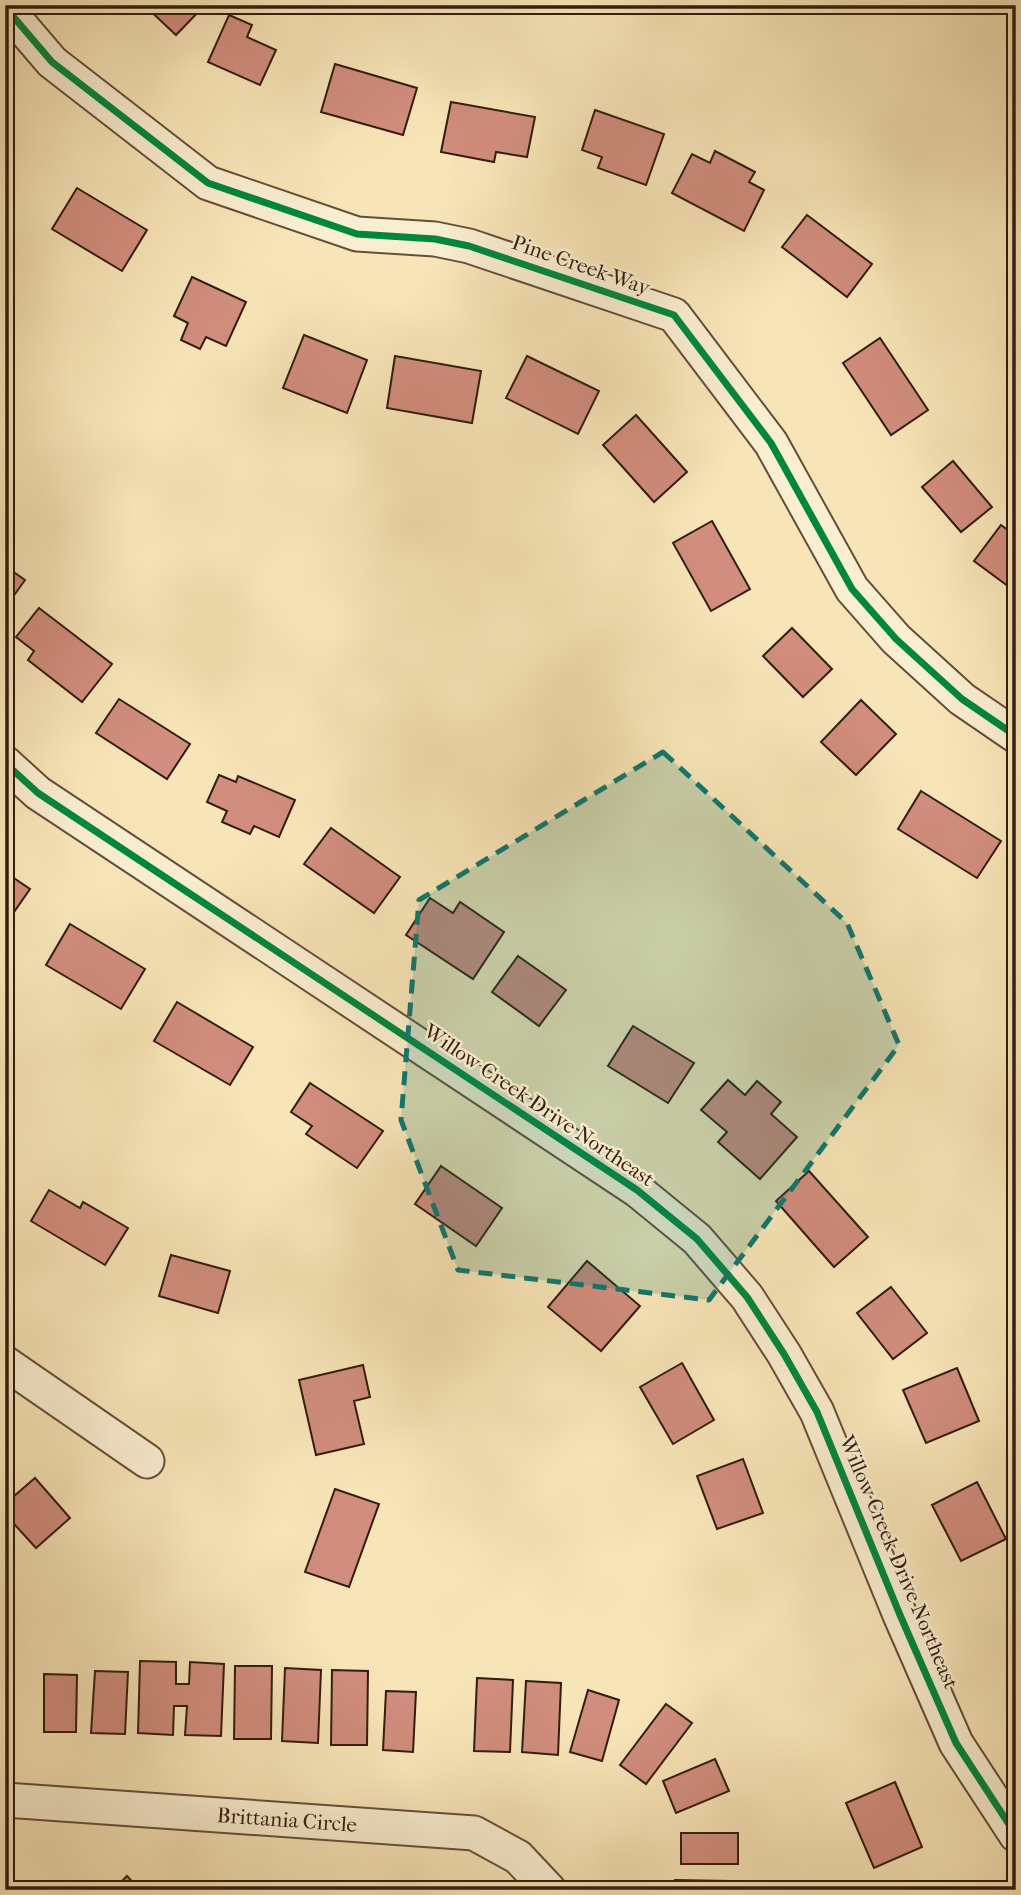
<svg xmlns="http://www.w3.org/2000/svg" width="1021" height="1895" font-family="'IM FELL French Canon',serif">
	<rect width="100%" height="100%" fill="#f8e5b7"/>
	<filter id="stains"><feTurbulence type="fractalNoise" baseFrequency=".00286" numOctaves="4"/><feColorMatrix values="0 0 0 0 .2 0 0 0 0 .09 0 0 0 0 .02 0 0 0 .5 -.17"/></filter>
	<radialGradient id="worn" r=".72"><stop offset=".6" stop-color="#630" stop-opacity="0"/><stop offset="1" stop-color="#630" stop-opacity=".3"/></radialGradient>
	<g fill="#d18d7d" stroke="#321c0e" stroke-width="2">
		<polygon points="144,5 205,5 176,35"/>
		<polygon points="229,15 252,25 247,37 276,50 260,85 208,62"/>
		<polygon points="335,64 417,88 403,135 321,112"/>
		<polygon points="451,102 535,117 527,157 496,152 494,162 441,152"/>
		<polygon points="595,110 664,134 646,185 598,168 602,157 582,150"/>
		<polygon points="715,151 755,172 749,182 764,190 744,231 672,193 692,154 710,163"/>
		<polygon points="77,188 147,230 122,271 52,229"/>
		<polygon points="807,215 872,264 847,297 782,247"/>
		<polygon points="192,277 246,302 226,346 206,337 200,349 181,340 188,323 174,316"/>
		<polygon points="304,335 367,360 347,413 283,388"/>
		<polygon points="880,338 928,410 891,435 843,363"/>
		<polygon points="395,356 481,371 472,423 387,408"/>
		<polygon points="527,356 599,391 578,434 506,398"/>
		<polygon points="636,415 687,472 654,502 603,445"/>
		<polygon points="953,461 992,507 961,532 922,487"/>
		<polygon points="712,521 750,589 711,611 673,543"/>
		<polygon points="1001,525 1016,536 1016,592 974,561"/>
		<polygon points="5,566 25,580 5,608"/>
		<polygon points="39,608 112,664 82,702 28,660 34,651 16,637"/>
		<polygon points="792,628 832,669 803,697 763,656"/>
		<polygon points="119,699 190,744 167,779 96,733"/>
		<polygon points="861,700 896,734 856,775 821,742"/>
		<polygon points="219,775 236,782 238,776 295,800 279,837 254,826 250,834 222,822 227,811 207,802"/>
		<polygon points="921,791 1001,841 977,878 898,829"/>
		<polygon points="331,828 400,877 374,913 304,864"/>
		<polygon points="5,872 30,889 5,925"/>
		<polygon points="430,898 453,913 460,902 504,932 473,979 406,935"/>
		<polygon points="70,924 145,969 121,1009 46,965"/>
		<polygon points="518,956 566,990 539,1026 492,992"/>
		<polygon points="177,1002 253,1047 230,1085 154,1041"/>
		<polygon points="633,1026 694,1063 668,1103 608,1066"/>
		<polygon points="728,1080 745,1095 757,1081 781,1102 771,1114 797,1137 760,1179 718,1142 727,1132 701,1110"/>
		<polygon points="310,1083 383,1131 357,1168 306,1134 312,1126 291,1112"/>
		<polygon points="441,1166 502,1208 476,1246 415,1204"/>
		<polygon points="809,1171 868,1237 834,1267 776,1201"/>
		<polygon points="49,1190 80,1208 83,1202 128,1228 105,1265 31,1221"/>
		<polygon points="171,1255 230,1271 218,1313 159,1296"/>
		<polygon points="587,1261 640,1306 601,1351 548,1307"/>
		<polygon points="891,1287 927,1333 893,1359 857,1313"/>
		<polygon points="682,1363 714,1420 673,1444 640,1387"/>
		<polygon points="363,1365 370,1397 354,1401 364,1444 316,1455 299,1380"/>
		<polygon points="957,1368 979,1421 926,1443 903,1390"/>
		<polygon points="743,1459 763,1513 717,1529 697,1476"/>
		<polygon points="35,1478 70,1518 36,1548 5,1514 5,1504"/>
		<polygon points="977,1482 1006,1539 961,1561 932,1505"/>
		<polygon points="335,1489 379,1504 349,1587 305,1572"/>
		<polygon points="140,1661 176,1662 176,1684 189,1684 190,1662 224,1664 221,1736 185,1735 187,1706 174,1706 173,1735 138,1733"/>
		<polygon points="235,1666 272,1666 271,1739 234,1739"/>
		<polygon points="285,1668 321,1670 318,1743 282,1741"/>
		<polygon points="332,1670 368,1671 367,1745 331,1745"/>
		<polygon points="95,1671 128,1672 125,1734 91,1733"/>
		<polygon points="44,1674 77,1675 76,1732 44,1732"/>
		<polygon points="477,1678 513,1680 510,1752 474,1751"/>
		<polygon points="526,1681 561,1683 558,1755 522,1752"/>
		<polygon points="588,1690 619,1700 602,1761 570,1752"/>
		<polygon points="386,1691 416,1692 413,1752 383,1750"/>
		<polygon points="666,1704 692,1723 646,1784 620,1765"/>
		<polygon points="715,1759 729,1791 676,1813 663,1781"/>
		<polygon points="895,1782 922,1847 874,1868 846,1803"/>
		<rect x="681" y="1833" width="57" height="31"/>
		<polygon points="127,1876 140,1890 113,1890"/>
		<polygon points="675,1880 729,1881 729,1890 675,1890"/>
		<polygon points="259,1882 292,1885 292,1890 259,1890"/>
	</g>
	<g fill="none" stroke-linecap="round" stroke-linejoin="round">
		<g stroke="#644e38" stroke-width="37">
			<g id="minor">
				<polyline points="5,7 52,62 208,183 357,234 435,239 469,246 674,315 771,443 852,589 896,639 962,699 1016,736"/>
				<polyline points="5,763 38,793 637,1190 697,1239 747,1297 784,1354 817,1412 900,1615 956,1743 1016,1835"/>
				<polyline points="5,1363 147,1461"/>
				<polyline points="5,1800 474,1833 518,1857 549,1890"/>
			</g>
		</g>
		<use href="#minor" stroke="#faeed0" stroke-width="33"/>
		<g stroke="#faeed0" stroke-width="11">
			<g id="cycleway">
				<polyline points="5,7 52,62 208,183 357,234 435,239 469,246 674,315 771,443 852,589 896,639 962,699 1016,736"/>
				<polyline points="5,763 38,793 637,1190 697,1239 747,1297 784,1354 817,1412 900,1615 956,1743 1016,1835"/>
			</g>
		</g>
		<use href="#cycleway" stroke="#00873e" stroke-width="7"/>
	</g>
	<path fill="#0f766e" fill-opacity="0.2" stroke="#0f766e" stroke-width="5" stroke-dasharray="14 9" stroke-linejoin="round" d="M663 752 847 923 899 1045 709 1300 458 1270 401 1120 419 900Z"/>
	<g text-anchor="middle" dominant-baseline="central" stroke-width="5" stroke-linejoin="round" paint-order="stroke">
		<g font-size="21" fill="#321c0e" stroke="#faeed0">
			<text transform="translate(581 265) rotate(19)">Pine Creek Way</text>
			<text transform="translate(539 1105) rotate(34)">Willow Creek Drive Northeast</text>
			<text transform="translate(899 1562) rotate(67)">Willow Creek Drive Northeast</text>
			<text transform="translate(287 1820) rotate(4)">Brittania Circle</text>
		</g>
	</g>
	<rect width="1021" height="1895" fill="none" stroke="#f8e5b7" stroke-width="28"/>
	<rect x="7" y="7" width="1007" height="1881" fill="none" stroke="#321c0e" stroke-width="3.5"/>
	<rect x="14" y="14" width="993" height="1867" fill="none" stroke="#321c0e" stroke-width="2"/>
	<rect width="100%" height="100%" filter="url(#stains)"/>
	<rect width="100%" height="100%" fill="url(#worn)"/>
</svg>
